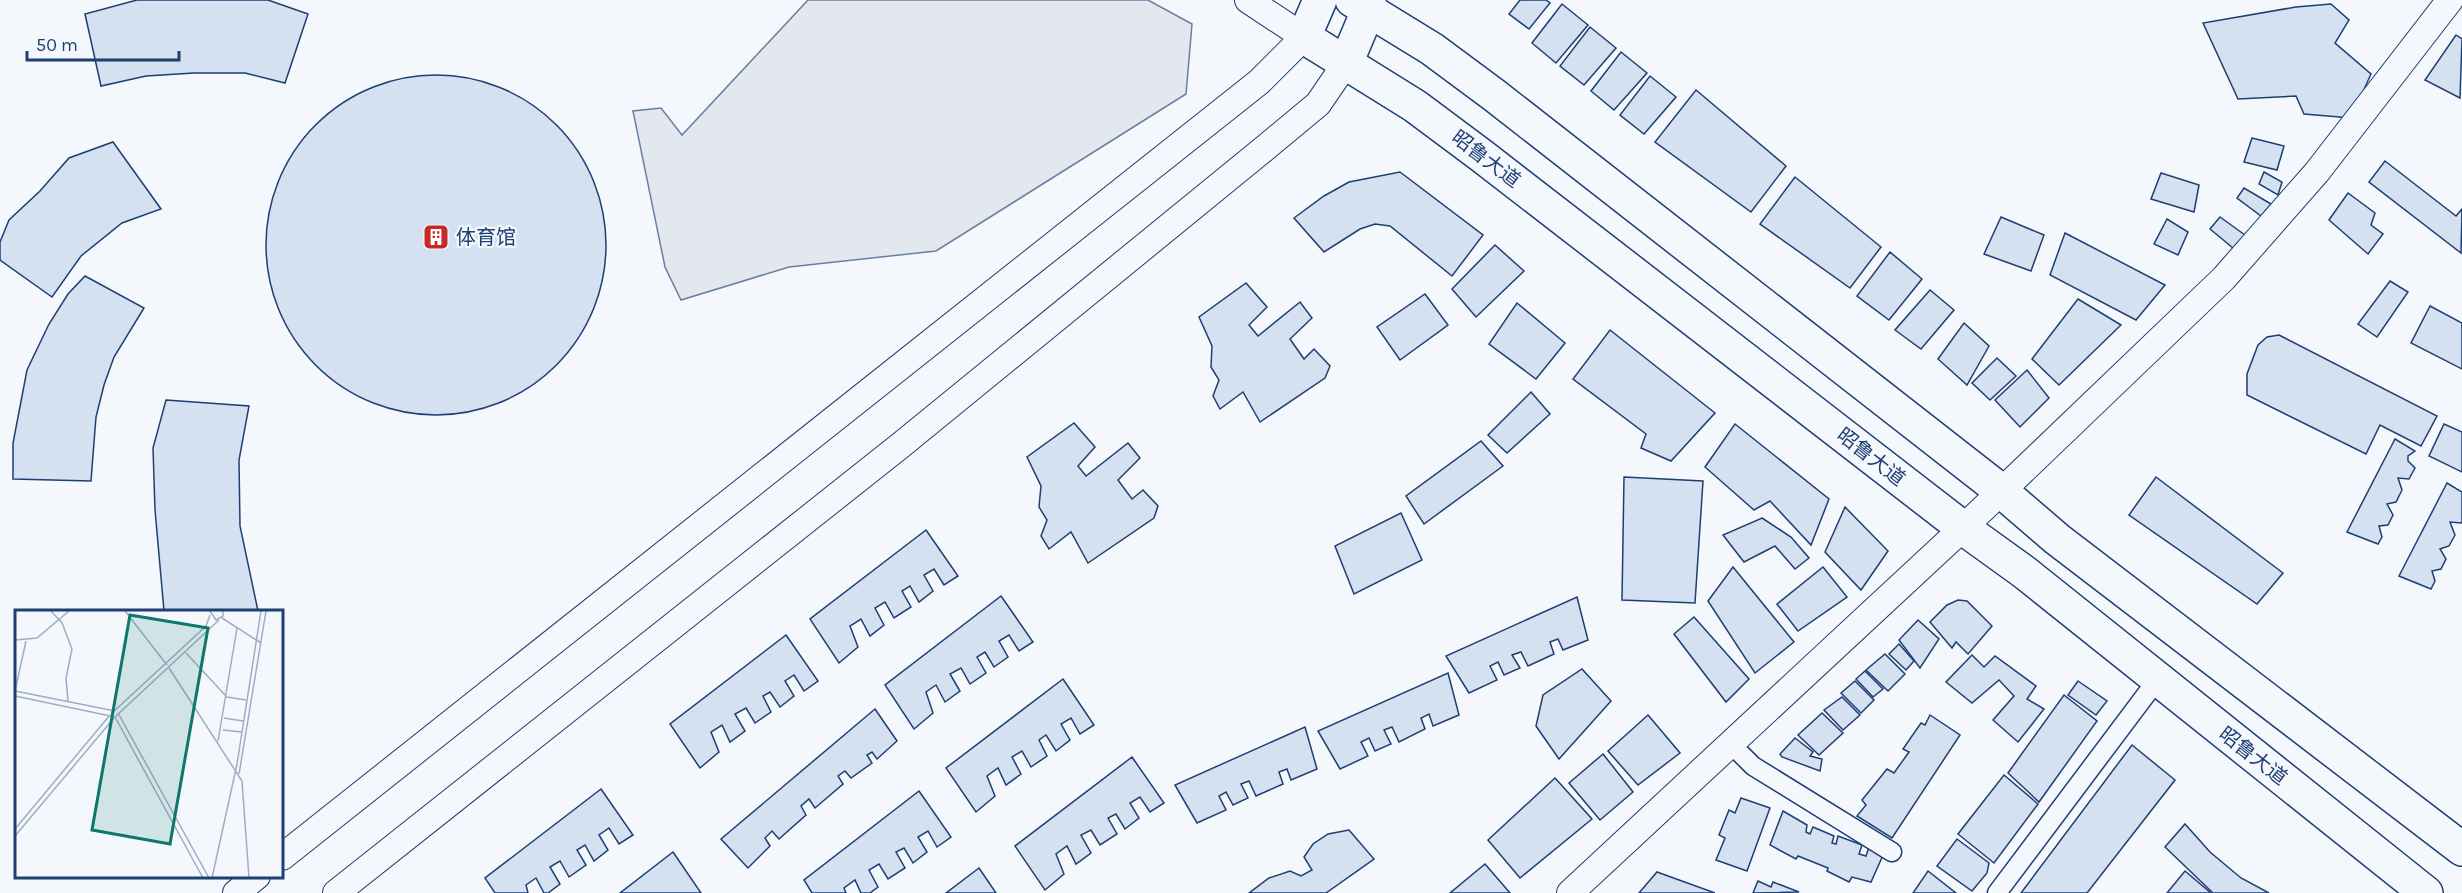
<svg xmlns="http://www.w3.org/2000/svg" width="2462" height="893" font-family="Karla,'Noto Sans SC',sans-serif">
	<rect width="100%" height="100%" fill="#f4f7fb"/>
	<polygon fill="#e3e8f0" stroke="#687fa3" stroke-width="1.5" points="808,0 1148,0 1192,24 1186,94 936,251 789,267 681,300 665,267 633,111 661,108 682,135"/>
	<g fill="#d5e0f0" stroke="#1d3f73" stroke-width="1.5">
		<polygon points="137,0 268,0 308,14 285,83 245,73 194,73 146,76 101,86 85,14"/>
		<polygon points="1520,0 1546,0 1550,3 1529,29 1509,14"/>
		<polygon points="1562,4 1588,25 1556,63 1532,43"/>
		<polygon points="2331,4 2349,20 2335,43 2371,74 2351,118 2304,114 2296,96 2238,99 2203,23 2296,7"/>
		<polygon points="1590,27 1616,48 1584,85 1560,66"/>
		<polygon points="2456,35 2462,39 2460,98 2425,80"/>
		<polygon points="1621,52 1647,73 1614,110 1591,91"/>
		<circle cx="436" cy="245" r="170"/>
		<polygon points="1650,76 1676,97 1644,134 1620,115"/>
		<polygon points="1696,90 1786,166 1751,212 1655,142"/>
		<polygon points="2252,138 2284,146 2277,170 2244,162"/>
		<polygon points="113,142 161,209 122,223 81,256 52,297 0,260 0,242 9,220 40,191 69,158"/>
		<polygon points="2385,161 2456,216 2462,209 2461,253 2369,182"/>
		<polygon points="1400,172 1483,235 1452,276 1390,226 1375,224 1360,229 1324,252 1294,218 1324,196 1349,182"/>
		<polygon points="2264,172 2282,182 2278,195 2259,184"/>
		<polygon points="2161,173 2199,185 2194,212 2151,199"/>
		<polygon points="1795,177 1881,247 1850,288 1760,224"/>
		<polygon points="2244,188 2271,204 2261,216 2237,198"/>
		<polygon points="2348,193 2375,213 2371,225 2383,234 2368,254 2329,220"/>
		<polygon points="2001,217 2044,235 2031,271 1984,254"/>
		<polygon points="2220,217 2245,235 2233,248 2210,229"/>
		<polygon points="2167,219 2188,232 2178,255 2154,244"/>
		<polygon points="2065,233 2165,285 2136,320 2050,275"/>
		<polygon points="1495,245 1524,271 1476,317 1452,289"/>
		<polygon points="1890,252 1922,279 1889,320 1857,296"/>
		<polygon points="85,276 144,308 114,357 104,385 96,417 91,481 13,479 13,443 27,370 49,324 68,294"/>
		<polygon points="2390,281 2408,292 2377,337 2358,324"/>
		<polygon points="1246,283 1267,307 1249,325 1258,336 1300,302 1312,318 1290,339 1304,359 1314,349 1330,366 1325,378 1260,422 1243,392 1220,409 1213,396 1219,380 1211,367 1212,346 1199,317"/>
		<polygon points="1930,290 1954,310 1921,349 1895,330"/>
		<polygon points="1425,294 1448,325 1400,360 1377,327"/>
		<polygon points="2078,299 2121,325 2059,385 2032,359"/>
		<polygon points="1517,303 1565,343 1536,379 1489,344"/>
		<polygon points="2430,306 2462,323 2462,369 2411,343"/>
		<polygon points="1964,323 1989,346 1967,385 1938,359"/>
		<polygon points="1610,330 1715,413 1671,461 1641,448 1646,434 1573,379"/>
		<polygon points="2279,335 2437,416 2421,446 2380,425 2366,454 2247,395 2247,374 2258,345 2267,337"/>
		<polygon points="1997,358 2016,376 1990,400 1972,383"/>
		<polygon points="2027,370 2049,398 2020,427 1995,400"/>
		<polygon points="1531,392 1550,414 1507,453 1488,435"/>
		<polygon points="166,400 249,406 239,460 240,526 258,611 164,611 155,510 153,448"/>
		<polygon points="1074,423 1095,447 1078,466 1086,476 1128,443 1140,458 1118,480 1132,499 1143,490 1158,506 1154,518 1088,563 1071,532 1049,549 1041,536 1047,520 1039,507 1041,486 1027,457"/>
		<polygon points="1735,424 1829,499 1811,545 1770,501 1754,510 1705,467"/>
		<polygon points="2444,424 2462,432 2462,472 2429,456"/>
		<polygon points="2395,439 2415,451 2408,456 2408,461 2415,468 2409,479 2398,478 2402,490 2396,502 2387,504 2393,515 2388,525 2379,526 2382,537 2378,544 2347,532"/>
		<polygon points="1481,441 1503,466 1424,524 1406,496"/>
		<polygon points="1624,477 1703,481 1695,603 1622,600"/>
		<polygon points="2156,477 2283,573 2257,604 2129,515"/>
		<polygon points="2447,483 2462,492 2462,523 2450,522 2455,535 2449,546 2440,549 2446,559 2441,569 2432,571 2435,581 2431,589 2399,576"/>
		<polygon points="1845,507 1888,551 1861,590 1825,552"/>
		<polygon points="1401,513 1422,560 1354,594 1335,546"/>
		<polygon points="1762,518 1791,537 1809,558 1795,569 1775,546 1744,562 1723,535"/>
		<polygon points="926,530 958,576 944,585 934,569 924,575 933,591 919,602 910,586 902,591 911,607 894,618 885,602 875,608 884,625 870,636 861,619 850,626 858,647 839,663 810,619"/>
		<polygon points="1733,567 1794,642 1755,673 1708,601"/>
		<polygon points="1823,567 1847,597 1798,631 1777,604"/>
		<polygon points="1001,596 1033,642 1019,651 1009,635 999,641 1008,657 994,667 985,652 977,657 986,673 970,684 961,668 950,674 960,691 945,702 936,685 926,692 933,713 914,729 885,685"/>
		<polygon points="1577,597 1588,640 1563,650 1558,639 1550,642 1554,654 1528,666 1521,652 1512,655 1520,668 1504,675 1498,662 1490,666 1497,680 1469,693 1446,656"/>
		<polygon points="1958,600 1967,601 1992,626 1968,654 1956,642 1952,648 1930,622 1947,605"/>
		<polygon points="1694,617 1749,679 1726,702 1674,634"/>
		<polygon points="1918,620 1939,639 1920,668 1899,640"/>
		<polygon points="786,635 818,681 804,691 794,675 785,681 794,696 780,707 770,692 763,696 771,712 755,723 746,708 735,714 745,731 730,742 722,725 711,732 719,752 700,768 670,724"/>
		<polygon points="1899,644 1914,661 1906,670 1889,654"/>
		<polygon points="1885,654 1905,674 1888,691 1866,670"/>
		<polygon points="1972,655 1984,667 1995,656 2036,686 2027,699 2044,709 2018,742 1993,720 2014,696 1999,680 1972,703 1946,682"/>
		<polygon points="1582,669 1611,701 1559,759 1536,726 1543,695"/>
		<polygon points="1865,671 1883,689 1873,697 1856,679"/>
		<polygon points="1448,673 1459,715 1433,726 1429,714 1421,718 1425,729 1399,742 1392,727 1384,730 1391,744 1375,751 1369,738 1361,742 1368,756 1340,769 1318,731"/>
		<polygon points="1063,679 1094,725 1080,734 1071,718 1061,724 1070,740 1056,751 1046,735 1039,740 1047,756 1031,767 1022,751 1012,757 1021,774 1006,785 998,768 987,776 995,796 976,812 946,768"/>
		<polygon points="1855,681 1874,700 1861,713 1841,693"/>
		<polygon points="2078,681 2107,701 2096,715 2068,695"/>
		<polygon points="2064,695 2097,721 2039,802 2008,773"/>
		<polygon points="1842,697 1860,715 1843,730 1824,710"/>
		<polygon points="875,709 897,741 877,759 872,752 867,755 872,763 851,778 845,771 838,776 843,784 815,808 809,799 801,806 806,815 779,839 772,831 765,838 770,846 748,868 721,839"/>
		<polygon points="1822,713 1843,733 1819,755 1798,735"/>
		<polygon points="1648,715 1680,753 1638,785 1608,751"/>
		<polygon points="1930,715 1960,735 1892,838 1857,816 1866,805 1862,800 1887,769 1894,773 1909,752 1903,749 1921,723 1925,725"/>
		<polygon points="1305,727 1317,769 1291,780 1287,769 1279,772 1283,784 1256,796 1249,781 1241,784 1248,798 1233,805 1226,792 1219,796 1226,810 1197,823 1175,785"/>
		<polygon points="1795,738 1813,752 1810,756 1822,759 1820,771 1782,757 1780,754"/>
		<polygon points="2132,745 2175,780 2087,893 2021,893"/>
		<polygon points="1603,754 1633,792 1600,820 1569,783"/>
		<polygon points="1132,757 1164,803 1150,812 1140,797 1130,803 1139,818 1125,829 1116,814 1108,818 1117,834 1100,845 1091,830 1081,835 1091,853 1076,864 1067,846 1056,854 1064,874 1045,890 1015,846"/>
		<polygon points="2004,775 2038,804 1994,863 1958,834"/>
		<polygon points="1555,778 1592,819 1520,878 1488,840"/>
		<polygon points="601,789 633,835 619,844 609,828 599,835 608,850 594,861 585,845 577,850 586,865 569,877 560,861 550,867 560,884 548,893 544,893 536,878 526,885 528,893 495,893 485,878"/>
		<polygon points="919,791 951,837 937,847 928,831 918,837 927,852 913,863 904,848 896,852 905,868 888,879 879,864 869,870 878,887 870,893 861,893 855,880 844,888 846,893 812,893 804,880"/>
		<polygon points="1741,798 1770,808 1747,871 1716,860 1725,838 1719,835 1729,810 1735,813"/>
		<polygon points="1783,811 1807,825 1806,832 1810,834 1813,827 1834,836 1832,843 1836,844 1838,836 1862,845 1859,854 1866,856 1869,847 1884,853 1871,882 1852,877 1849,882 1827,871 1828,868 1798,856 1796,859 1770,845"/>
		<polygon points="2185,824 2210,852 2241,878 2269,893 2213,893 2165,847"/>
		<polygon points="1349,830 1374,859 1326,893 1249,893 1269,878 1290,871 1301,876 1312,870 1304,857 1313,844 1328,834"/>
		<polygon points="1957,839 1989,863 1987,873 1972,891 1937,866"/>
		<polygon points="673,852 701,893 620,893"/>
		<polygon points="1485,864 1510,893 1450,893"/>
		<polygon points="979,868 996,893 946,893"/>
		<polygon points="1928,871 1956,893 1913,893"/>
		<polygon points="2185,871 2211,893 2167,893"/>
		<polygon points="1657,872 1715,893 1639,893"/>
		<polygon points="1758,881 1771,887 1773,882 1799,892 1753,893"/>
	</g>
	<g fill="none" stroke-linecap="round" stroke-linejoin="round">
		<g stroke="#1d3f73" stroke-width="21">
			<g id="street">
				<polyline points="1730,743 1753,766 1892,852"/>
				<polyline points="1997,893 2157,680"/>
			</g>
		</g>
		<g stroke="#1d3f73" stroke-width="28">
			<g id="secondary">
				<polyline points="282,857 1259,82 1304,37 1248,0"/>
				<polyline points="236,893 257,876"/>
				<polyline points="336,893 901,445 1265,148 1318,104 1346,63"/>
				<polyline points="1570,893 1963,528 2224,278 2317,172 2450,0"/>
			</g>
		</g>
		<g stroke="#1d3f73" stroke-width="36">
			<g id="highway">
				<polyline points="1320,0 1304,37 1415,106 1482,156 1963,528 2024,572 2426,893"/>
				<polyline points="1352,0 1432,49 1494,95 2000,490 2057,539 2462,849"/>
				<polyline points="1346,63 1365,18 1369,0"/>
			</g>
		</g>
		<use href="#street" stroke="#f4f7fb" stroke-width="18"/>
		<use href="#secondary" stroke="#f4f7fb" stroke-width="26"/>
		<use href="#highway" stroke="#f4f7fb" stroke-width="33"/>
	</g>
	<defs>
		<g id="building-square" transform="scale(1.35)"><rect x="-9" y="-9" width="18" height="18" rx="4" fill="#c62828" stroke="#f4f7fb"/><path d="M-4-6H4V6H1V3H-1V6H-4ZM-2.5-4.3h1.7v1.8h-1.7ZM.8-4.3h1.7v1.8H.8ZM-2.5-1h1.7V.8h-1.7ZM.8-1h1.7V.8H.8Z" fill="#fff"/></g>
	</defs>
	<g fill-rule="evenodd">
		<use href="#building-square" x="436" y="237"/>
	</g>
	<g text-anchor="middle" dominant-baseline="central" stroke-width="4.5" stroke-linejoin="round" paint-order="stroke">
		<g font-size="20" fill="#1d3f73" stroke="#f4f7fb">
			<text transform="translate(1486 159) rotate(37)">昭鲁大道</text>
			<text transform="translate(1871 457) rotate(38)">昭鲁大道</text>
			<text transform="translate(2253 756) rotate(38)">昭鲁大道</text>
		</g>
		<g font-size="20" fill="#1d3f73" stroke="#f4f7fb" text-anchor="start">
			<text x="456" y="237">体育馆</text>
		</g>
	</g>
	<g transform="translate(15 610)">
		<rect width="268" height="268" fill="#f4f7fb"/>
		<path fill="none" stroke="#9eadc5" stroke-width="1.5" d="M36 1 47 13 57 39 51 68 53 91M110 1 152 55M195 1 201 10 208 6V1M207 8 246 33M0 30 22 28 54 1M171 43 212 87 231 90M154 58 227 171 234 268M0 81 11 31M0 81 100 101M0 86 100 107 204 10M103 103 194 268M96 104 191 16 195 5M100 107 188 268M209 108 228 111M208 120 227 122M203 131 222 18M224 164 251 1M0 219 95 105M0 226 99 108M197 268 222 154 246 1"/>
		<path fill="#0f766e" fill-opacity="0.15" stroke="#0f766e" stroke-width="3" d="M115 5 193 18 155 234 77 220Z"/>
		<rect width="268" height="268" fill="none" stroke="#1d3f73" stroke-width="3"/>
	</g>
	<path d="M27 51v9h152v-9" fill="none" stroke="#1d3f73" stroke-width="3"/>
	<text x="36" y="51" font-size="18" fill="#1d3f73" stroke="#f4f7fb" stroke-width="4.5" paint-order="stroke">50 m</text>
</svg>
